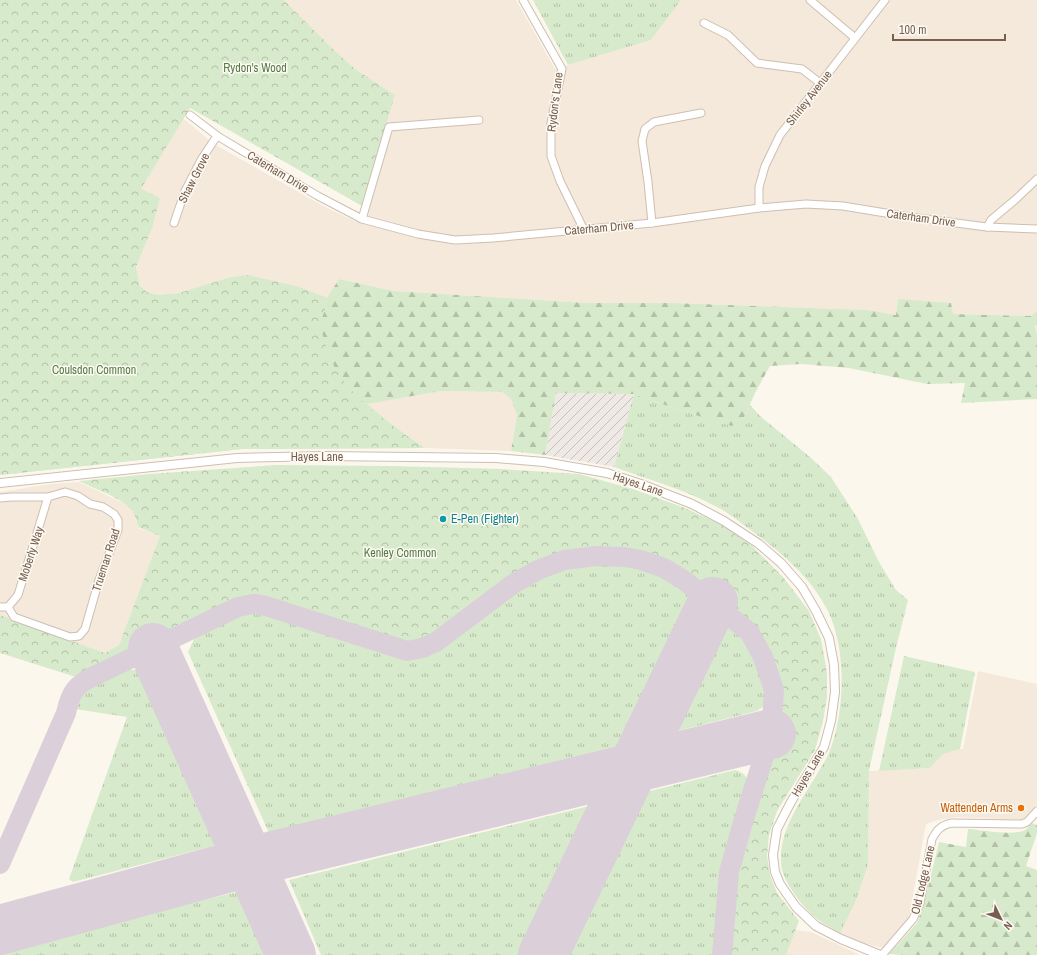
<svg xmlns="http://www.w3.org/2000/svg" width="1037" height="955" font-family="'Archivo Narrow',sans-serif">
	<defs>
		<pattern id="industrial-furrows" width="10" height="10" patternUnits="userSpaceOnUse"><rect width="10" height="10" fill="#eee9e4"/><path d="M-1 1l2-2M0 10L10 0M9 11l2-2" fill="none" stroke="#c6c0bb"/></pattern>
		<pattern id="grass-tufts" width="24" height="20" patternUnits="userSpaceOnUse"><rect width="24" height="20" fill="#d7eacb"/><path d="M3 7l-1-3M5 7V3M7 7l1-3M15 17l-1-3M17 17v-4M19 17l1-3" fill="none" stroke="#b3c1a7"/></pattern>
		<pattern id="forest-firs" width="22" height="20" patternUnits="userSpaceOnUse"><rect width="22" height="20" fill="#d7eacb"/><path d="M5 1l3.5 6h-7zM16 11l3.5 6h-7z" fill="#b3c1a7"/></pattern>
		<pattern id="park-crowns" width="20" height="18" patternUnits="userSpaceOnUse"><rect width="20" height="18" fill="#d7eacb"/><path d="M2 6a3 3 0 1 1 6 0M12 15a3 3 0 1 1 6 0" fill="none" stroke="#b3c1a7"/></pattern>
	</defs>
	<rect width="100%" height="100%" fill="#fcf7ed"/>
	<g fill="#f4e9db">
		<polygon points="284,0 516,0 555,69 651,40 681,0 1037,0 1037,335 1031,316 953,314 898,299 896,315 868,310 672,303 587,303 394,291 339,279 328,298 296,286 276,282 167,294 157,295 147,292 140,286 136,267 152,228 141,189 183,118 214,144 327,208 357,222 395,95 355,69 333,49"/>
		<polygon points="441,391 502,392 511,399 517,415 511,451 424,448 390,423 366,404"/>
		<polygon points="79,482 121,502 129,507 134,514 138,528 160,536 119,645 105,653 0,615 0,492 51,484"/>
		<polygon points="978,671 1037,684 1037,805 1030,815 1023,820 956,817 938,820 926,824 909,917 882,948 863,943 840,933 855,903 868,865 869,771 930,768 943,754 956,749 963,749"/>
		<polygon points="795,930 811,932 860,955 786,955"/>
	</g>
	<polygon fill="url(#industrial-furrows)" points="556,393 634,394 614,467 545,455"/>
	<g fill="url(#grass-tufts)">
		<polygon points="533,0 681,0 651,40 568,65"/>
		<path d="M634 394 679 410 732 425 745 416 750 405 760 416 810 457 831 477 858 519 879 562 896 590 908 600 895 652 869 771 868 865 855 903 840 933C834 929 827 926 821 922 806 912 787 887 782 870 781 866 781 859 781 854 783 825 802 799 817 774 821 767 826 760 829 753 845 713 847 650 828 611 810 575 777 549 745 526 736 519 727 512 717 507 686 490 647 479 614 467Z"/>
		<polygon points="589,563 622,563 651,569 689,592 744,636 762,670 768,697 764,706 757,711 269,833 188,652 196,635 253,611 403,659 426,654 441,647 515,591 534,579 562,567"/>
		<polygon points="904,656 975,672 960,749 943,754 930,768 879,771"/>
		<polygon points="122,669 136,670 143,676 217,845 73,882 69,879 127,717 75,709 82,690"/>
		<path d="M735 770C748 774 750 781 748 794L726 853 722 871 714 955H321L289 880Z"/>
		<polygon points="237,892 265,955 0,955 0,951 47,938"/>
		<polygon points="898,944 906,952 903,955 888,954"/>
	</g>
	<g fill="url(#forest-firs)">
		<polygon points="339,279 394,291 587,303 672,303 868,310 896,315 898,299 951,303 953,314 1031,316 1037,312 1037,325 1034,325 1037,335 1037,399 961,403 965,383 927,384 849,368 801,364 770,366 755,393 745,416 732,426 679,410 634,394 556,393 545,455 511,451 517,415 511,399 502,392 441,391 367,404 390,423 424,448 242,449 0,475 296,286 327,298"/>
		<path d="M1032 823 1037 825V833L1026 866 1037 870V955H903L906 952 898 944 917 923 924 904 939 842 966 847 968 829C981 830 1014 836 1025 830 1027 829 1030 825 1032 823Z"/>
	</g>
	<g fill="url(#park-crowns)">
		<path d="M0 0H284L333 49 355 69 395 95 362 206 190 108 141 189 160 198 152 228 136 267 140 286 147 292 157 295 167 294 179 293 228 278 247 275 296 286 328 298C326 307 321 319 321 328 322 333 324 339 325 343 337 392 387 421 424 448L242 449 0 475Z"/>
		<path d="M276 465 392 466 502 469 579 474 633 489 685 508 722 525 752 546 783 577 809 611 821 639 827 673V697L823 721 815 750 777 811 769 835 767 856 770 875 777 893 799 921 786 955H727L734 874 775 748 779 719V690L768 657 753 629 716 598 684 574 666 564 643 556 623 552H596L564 556 535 566 510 580 434 637 420 642 404 645 254 599 236 602 79 678 0 653V615L105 653 119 645 160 536 138 527C137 523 136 517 133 512 123 498 95 489 79 481L149 474Z"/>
	</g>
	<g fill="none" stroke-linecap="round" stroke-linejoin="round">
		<path stroke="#dbd0da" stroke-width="20" d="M0 864 66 713C70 696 73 688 88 679L238 607 253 604 266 606 407 651 422 648 436 642 513 584 538 570 564 560 596 556 624 557 641 560 664 568 682 579 713 602 750 633 763 657 774 690 771 734 743 822 729 872 722 955"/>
		<g stroke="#dbd0da" stroke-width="50">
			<polyline points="153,648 291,955"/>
			<polyline points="0,930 249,862 771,734"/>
			<polyline points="543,955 713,602"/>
		</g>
		<g stroke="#cebfb1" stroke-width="9">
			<g id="minor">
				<polyline points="523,0 562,69 551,123 551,156 560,181 584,230"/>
				<polyline points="810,0 855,38"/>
				<polyline points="704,23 728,35 757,63 802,69 820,83"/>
				<polyline points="190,115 219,137 318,196 362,219 418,234 455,240 493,238 652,223 759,208 806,204 843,206 910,217 987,227 1037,229"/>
				<polyline points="759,208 759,187 765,166 780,135 885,0"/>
				<polyline points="362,219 389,127 479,120"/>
				<polyline points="174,223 185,191 201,160 217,136"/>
				<polyline points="652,223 648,182 642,141 645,129 654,122 701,113"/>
				<polyline points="987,227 991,220 1016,199 1037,179"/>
				<polyline points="0,498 12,497 48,497 65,492 78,496 90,504 103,507 114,514 118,520 118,530 99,580 85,629 79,636 70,637 14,617 8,607 0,607"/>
				<polyline points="8,607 18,595 48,497"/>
				<path d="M882 955 913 919 920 903 932 839C937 830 941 825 952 823L1022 824 1027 822 1037 811"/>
			</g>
		</g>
		<g stroke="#cebfb1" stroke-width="10">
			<polyline id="tertiary" points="0,483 237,458 325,456 496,458 544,462 607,473 641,484 692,504 724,521 759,544 781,563 802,587 816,611 829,638 834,665 835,692 831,721 824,747 791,802 777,829 773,855 775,872 780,884 796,907 816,926 841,939 880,955"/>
		</g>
		<use href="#minor" stroke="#fff" stroke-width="7"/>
		<use href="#tertiary" stroke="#fff" stroke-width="8"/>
	</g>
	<circle fill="#0f9aa8" stroke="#fefaf3" stroke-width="1.5" cx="443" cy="519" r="4"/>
	<circle fill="#e8710a" stroke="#fefaf3" stroke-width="1.5" cx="1021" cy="808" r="4"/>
	<g text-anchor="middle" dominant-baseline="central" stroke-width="3" stroke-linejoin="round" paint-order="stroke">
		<g font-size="12" fill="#557c47" stroke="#fefaf3">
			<text x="255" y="68">Rydon's Wood</text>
			<text x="94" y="370">Coulsdon Common</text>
			<text x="400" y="553">Kenley Common</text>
		</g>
		<g font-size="12" fill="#775f4f" stroke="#fefaf3">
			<text transform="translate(809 98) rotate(-52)">Shirley Avenue</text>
			<text transform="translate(555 102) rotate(-83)">Rydon's Lane</text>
			<text transform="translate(278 172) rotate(31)">Caterham Drive</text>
			<text transform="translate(194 178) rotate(-63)">Shaw Grove</text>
			<text transform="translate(921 218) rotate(8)">Caterham Drive</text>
			<text transform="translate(599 228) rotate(-5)">Caterham Drive</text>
			<text x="317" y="457">Hayes Lane</text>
			<text transform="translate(638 484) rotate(19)">Hayes Lane</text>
			<text transform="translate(31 554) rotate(-72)">Moberly Way</text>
			<text transform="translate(106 560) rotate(-72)">Trueman Road</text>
			<text transform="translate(808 773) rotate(-59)">Hayes Lane</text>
			<text transform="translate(923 880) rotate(-77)">Old Lodge Lane</text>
		</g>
		<g font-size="12" fill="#0d838f" stroke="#fefaf3" text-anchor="start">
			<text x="451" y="519">E-Pen (Fighter)</text>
		</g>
		<g font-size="12" fill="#c56008" stroke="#fefaf3" text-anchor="end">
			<text x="1013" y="808">Wattenden Arms</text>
		</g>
	</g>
	<g transform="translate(1001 919) rotate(133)" stroke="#fefaf3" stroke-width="3" paint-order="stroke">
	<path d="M0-3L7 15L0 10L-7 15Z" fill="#775f4f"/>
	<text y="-6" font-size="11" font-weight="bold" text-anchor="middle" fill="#775f4f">N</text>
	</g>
	<path d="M893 34v6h112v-6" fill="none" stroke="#775f4f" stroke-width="2"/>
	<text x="899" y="34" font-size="12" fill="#775f4f" stroke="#fefaf3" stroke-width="3" paint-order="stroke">100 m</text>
</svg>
